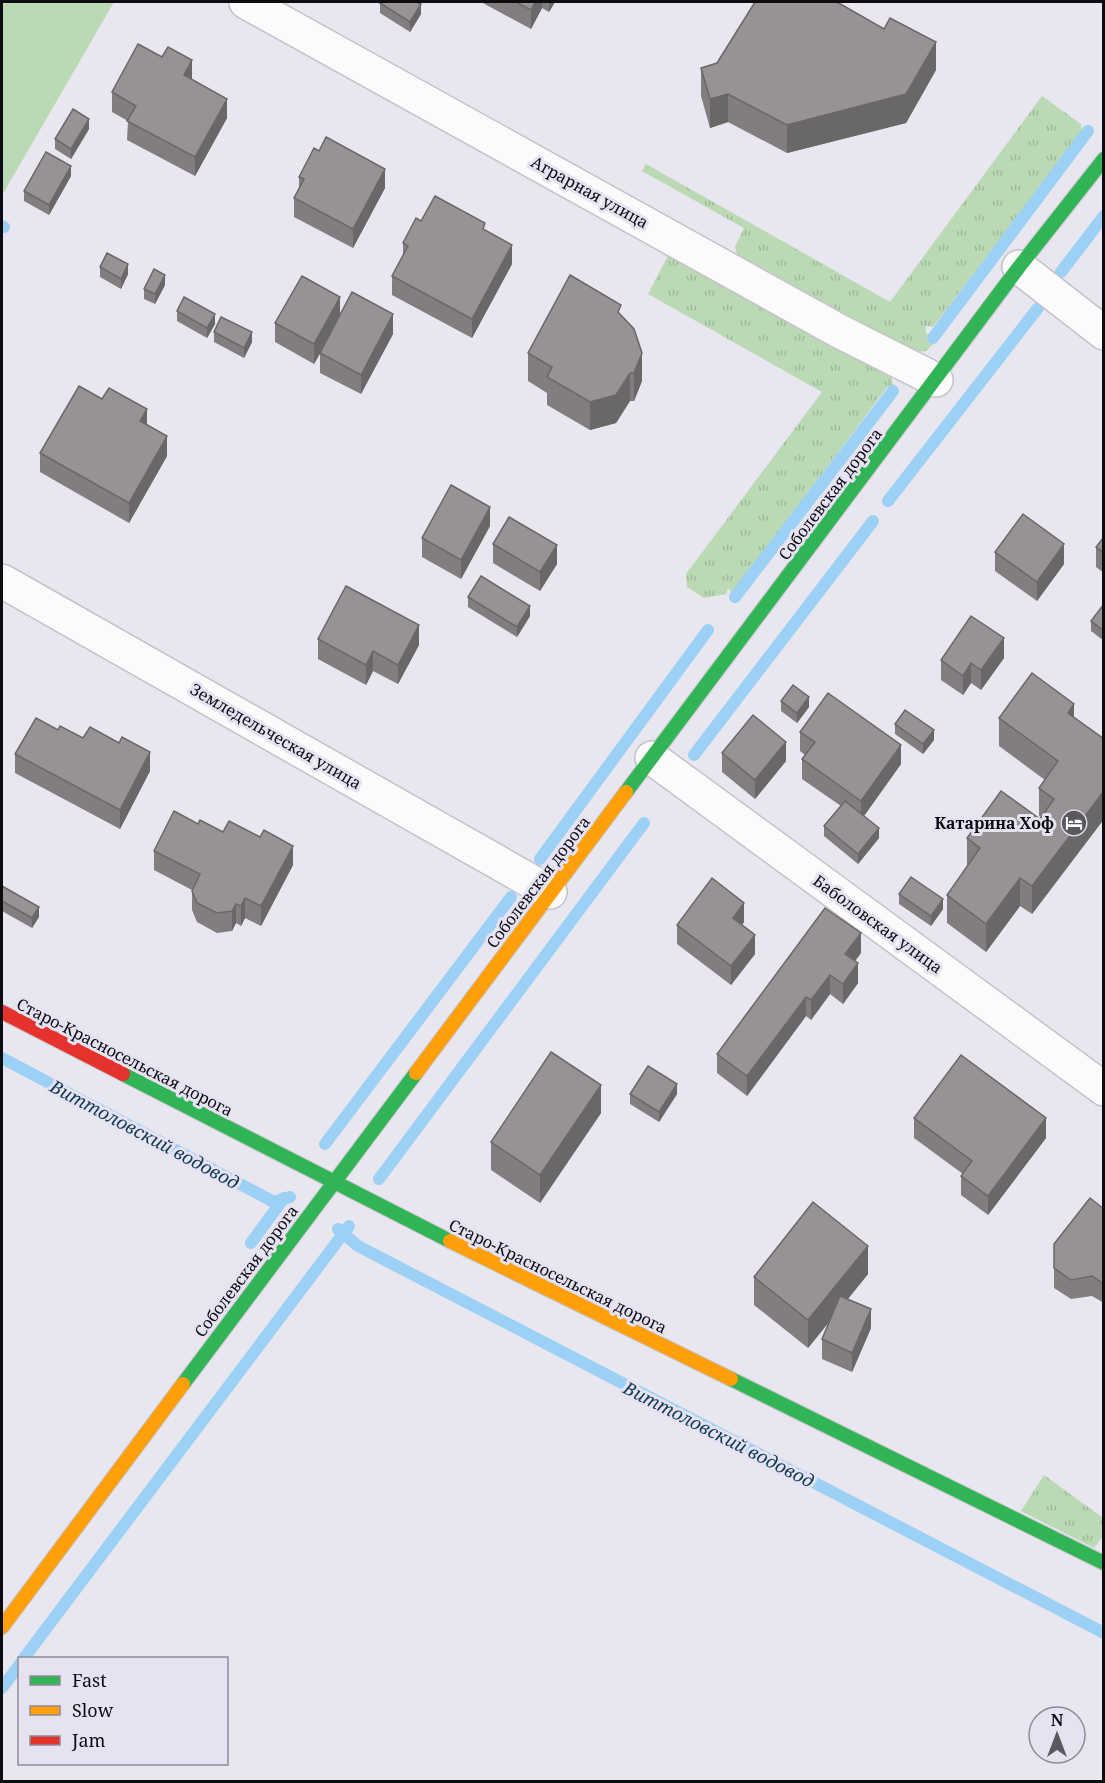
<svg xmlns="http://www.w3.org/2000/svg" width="1105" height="1783" font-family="'Noto Serif',serif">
	<defs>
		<pattern id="grass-tufts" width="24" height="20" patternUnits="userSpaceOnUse" patternTransform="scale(1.5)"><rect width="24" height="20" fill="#bbd9b4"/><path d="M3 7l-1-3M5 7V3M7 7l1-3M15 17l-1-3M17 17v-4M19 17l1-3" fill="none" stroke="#a0b99a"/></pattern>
	</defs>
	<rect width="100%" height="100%" fill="#e8e6ee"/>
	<g fill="url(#grass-tufts)">
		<polygon points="1042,96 1081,124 1082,132 933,327 926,326 926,333 936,341 926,351 915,352 737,255 735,247 744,228 642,171 646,164 890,302"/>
		<polygon points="670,252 891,376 895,393 888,386 732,593 728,588 726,594 704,598 687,587 686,574 822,392 648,294"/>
		<polygon points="1044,1475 1103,1518 1103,1536 1094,1548 1021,1511"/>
	</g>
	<polygon fill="#bbd9b4" points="2,2 114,2 4,192 2,191"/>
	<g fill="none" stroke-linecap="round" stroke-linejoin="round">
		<g stroke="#9cd1f5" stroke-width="12">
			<polyline points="2,226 4,227"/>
			<polyline points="1061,272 1104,216"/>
			<polyline points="933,338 1088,131"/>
			<polyline points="888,501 1038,308"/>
			<polyline points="735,597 893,391"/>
			<polyline points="694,755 873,521"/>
			<polyline points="540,859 708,630"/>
			<polyline points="2,1058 274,1202 290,1197"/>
			<polyline points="325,1144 511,897"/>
			<polyline points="379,1179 644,823"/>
			<polyline points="338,1229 358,1246 1104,1633"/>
			<polyline points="251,1243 284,1198"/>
			<polyline points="24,1658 349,1226"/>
			<polyline points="2,1688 20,1664"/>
		</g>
		<g stroke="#c4c2c9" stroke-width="36">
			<g id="street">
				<polyline points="246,2 839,331 936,380"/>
				<polyline points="1019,267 1104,333"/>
				<polyline points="2,581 550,892"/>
				<polyline points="652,758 1104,1089"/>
			</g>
		</g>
		<g stroke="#c4c2c9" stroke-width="16">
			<g id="fast">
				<polyline points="626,792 1019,267 1104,159"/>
				<polyline points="123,1074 450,1241"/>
				<polyline points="731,1379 1104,1563"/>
				<polyline points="183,1384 416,1073"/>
			</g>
		</g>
		<g stroke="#c4c2c9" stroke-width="16">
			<g id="slow">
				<polyline points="416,1073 626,792"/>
				<polyline points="450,1241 731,1379"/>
				<polyline points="2,1627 183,1384"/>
			</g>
		</g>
		<g stroke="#c4c2c9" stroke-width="16">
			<polyline id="jam" points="2,1012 123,1074"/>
		</g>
		<use href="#street" stroke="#fcfbfc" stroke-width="33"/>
		<use href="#fast" stroke="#30b455" stroke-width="14"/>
		<use href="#slow" stroke="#ff9f0a" stroke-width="14"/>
		<use href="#jam" stroke="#e5322d" stroke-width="14"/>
	</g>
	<g fill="#827e80">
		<polygon points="481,2 555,2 549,12 542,8 531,29"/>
		<polygon points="380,3 421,14 410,32 380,13"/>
		<polygon points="701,68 936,70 906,123 787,153 728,122 710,128 701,96"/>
		<polygon points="192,80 227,118 195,176 127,140 128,121 112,112 112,92"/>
		<polygon points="89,129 71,159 55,149 55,139"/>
		<polygon points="71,176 49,215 24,201 24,191"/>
		<polygon points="299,177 385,188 353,248 294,217 294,198 299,189"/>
		<polygon points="421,221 485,231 512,264 472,338 392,295 392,276 403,255 403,243"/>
		<polygon points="100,267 128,274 121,289 100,277"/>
		<polygon points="165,285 155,304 144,299 144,289"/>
		<polygon points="177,311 215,324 207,338 177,321"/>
		<polygon points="340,313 393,334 361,394 320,373 320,354 314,364 275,342 275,323"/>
		<polygon points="621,315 642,381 634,401 630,401 616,423 590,430 547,405 547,393 528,381 528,353"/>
		<polygon points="214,332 252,342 244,358 214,342"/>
		<polygon points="147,425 167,456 129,523 40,472 40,453"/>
		<polygon points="490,526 461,579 422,557 422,538"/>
		<polygon points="1104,537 1104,573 1096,567 1096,547"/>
		<polygon points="493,544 557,564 540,591 493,563"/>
		<polygon points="995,552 1064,564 1037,601 995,571"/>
		<polygon points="468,597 530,616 517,637 468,607"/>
		<polygon points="1104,604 1104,641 1091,631 1091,621"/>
		<polygon points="318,639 419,645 398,684 373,671 366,685 318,659"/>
		<polygon points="1004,658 981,690 971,683 963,695 941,680 941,660"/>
		<polygon points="781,701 809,707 797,723 781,711"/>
		<polygon points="999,718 1074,718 1104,739 1104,819 1032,914 1020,906 986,952 947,923 947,895 967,867 967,838 1040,819 1041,817 1039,816 1039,788 1045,780 999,746"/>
		<polygon points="895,724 934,740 923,754 895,734"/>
		<polygon points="58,730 83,738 150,771 120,829 15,773 15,754"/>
		<polygon points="800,732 901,764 864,816 879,838 858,864 824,836 824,826 841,806 802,779 802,759 805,755 800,751"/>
		<polygon points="722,753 786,761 755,799 722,772"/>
		<polygon points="198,824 223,832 293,865 261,926 245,918 241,926 236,923 232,931 217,933 197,922 192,910 192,890 154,870 154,851"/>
		<polygon points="2,886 39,917 32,928 2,911"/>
		<polygon points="899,894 943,909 931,926 899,904"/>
		<polygon points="744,922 742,925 755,954 731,985 677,944 677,925"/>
		<polygon points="861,953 855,961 858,983 843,1004 830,994 811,1020 806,1016 747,1096 717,1073 717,1054"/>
		<polygon points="630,1094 677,1094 659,1122 630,1104"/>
		<polygon points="601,1113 540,1203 491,1170 491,1142"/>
		<polygon points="914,1118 1046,1138 988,1215 961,1195 961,1176 963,1174 914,1138"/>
		<polygon points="1104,1209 1104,1303 1092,1296 1071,1299 1054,1288 1054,1244"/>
		<polygon points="868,1274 848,1299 871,1328 852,1372 822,1359 822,1339 829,1322 808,1348 754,1305 754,1277"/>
	</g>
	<g fill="#6a6768">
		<polygon points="535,2 542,2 542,8 531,29 531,10"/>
		<polygon points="549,2 555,2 549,12"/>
		<polygon points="421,4 421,14 410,32 410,22"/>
		<polygon points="936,42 936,70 906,123 787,153 787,125"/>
		<polygon points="192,60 192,80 184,75"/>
		<polygon points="728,94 728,122 710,128 710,99"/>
		<polygon points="227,99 227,118 195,176 195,157"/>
		<polygon points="89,119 89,129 71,159 71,149"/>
		<polygon points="71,166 71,176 49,215 49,205"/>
		<polygon points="385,169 385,188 353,248 353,229"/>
		<polygon points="512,245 512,264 472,338 472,319"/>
		<polygon points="128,264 128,274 121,289 121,279"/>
		<polygon points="165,275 165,285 155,304 155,294"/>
		<polygon points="340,297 340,317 314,364 314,344"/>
		<polygon points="215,314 215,324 207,338 207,328"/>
		<polygon points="393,314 393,334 361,394 361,375"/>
		<polygon points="252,332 252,342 244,358 244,348"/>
		<polygon points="642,353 642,381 634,401 634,373"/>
		<polygon points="630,373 630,401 616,423 590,430 590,402"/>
		<polygon points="147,409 147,429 140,421"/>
		<polygon points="167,436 167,456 129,523 129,503"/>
		<polygon points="490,507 490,526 461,579 461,560"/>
		<polygon points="1064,544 1064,564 1037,601 1037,582"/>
		<polygon points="557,545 557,564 540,591 540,572"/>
		<polygon points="530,606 530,616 517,637 517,627"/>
		<polygon points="419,625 419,645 398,684 398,665"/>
		<polygon points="1004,638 1004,658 981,690 981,670"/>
		<polygon points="373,651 373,671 366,685 366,665"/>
		<polygon points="971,663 971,683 963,695 963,676"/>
		<polygon points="809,697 809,707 797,723 797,713"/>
		<polygon points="1074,704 1074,732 1068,713"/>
		<polygon points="934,730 934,740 923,754 923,744"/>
		<polygon points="786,742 786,761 755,799 755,780"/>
		<polygon points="901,745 901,764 861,820 861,801"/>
		<polygon points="150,752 150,771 120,829 120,810"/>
		<polygon points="1104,791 1104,819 1032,914 1032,886"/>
		<polygon points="879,828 879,838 858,864 858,854"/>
		<polygon points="293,846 293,865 261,926 261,906"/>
		<polygon points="1020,878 1020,906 986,952 986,924"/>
		<polygon points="245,898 245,918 241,926 241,906"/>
		<polygon points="943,899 943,909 931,926 931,916"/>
		<polygon points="744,903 744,922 733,937 733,918"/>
		<polygon points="236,904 236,923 232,931 232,911"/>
		<polygon points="39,907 39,917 32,928 32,918"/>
		<polygon points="861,933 861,953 845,974 845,954"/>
		<polygon points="755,935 755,954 731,985 731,966"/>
		<polygon points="858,963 858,983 843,1004 843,984"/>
		<polygon points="830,975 830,994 811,1020 811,1000"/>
		<polygon points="806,997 806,1016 747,1096 747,1076"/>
		<polygon points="677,1084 677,1094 659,1122 659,1112"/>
		<polygon points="601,1085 601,1113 540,1203 540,1175"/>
		<polygon points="1046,1118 1046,1138 988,1215 988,1196"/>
		<polygon points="868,1246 868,1274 808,1348 808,1320"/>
		<polygon points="871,1309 871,1328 852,1372 852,1353"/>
	</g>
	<g fill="#979395" stroke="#6a6768" stroke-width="1.5">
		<polygon points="381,2 417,2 421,4 410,22 380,3"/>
		<polygon points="516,2 535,2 531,10"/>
		<polygon points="755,2 837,2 884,29 890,18 936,42 906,94 787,125 728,94 710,99 701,68 717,63"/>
		<polygon points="138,44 162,57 168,47 192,60 184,75 227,99 195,157 127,121 136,106 112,92"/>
		<polygon points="73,109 89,119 71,149 55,139"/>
		<polygon points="326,137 385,169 353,229 294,198 304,179 299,177 314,148 319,151"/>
		<polygon points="46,152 71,166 49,205 24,191"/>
		<polygon points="435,196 485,223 483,229 512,245 472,319 392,276 408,246 403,243 416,218 421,221"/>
		<polygon points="107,253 128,264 121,279 100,267"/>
		<polygon points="154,269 165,275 155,294 144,289"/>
		<polygon points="570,275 621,305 618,312 634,329 642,353 634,373 630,373 616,395 590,402 547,377 552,367 528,353"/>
		<polygon points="302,276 340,297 314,344 275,323"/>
		<polygon points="352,292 393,314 361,375 320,353"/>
		<polygon points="184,297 215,314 207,328 177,311"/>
		<polygon points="221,317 252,332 244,348 214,332"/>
		<polygon points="79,386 102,399 109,388 147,409 140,421 167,436 129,503 40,453"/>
		<polygon points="451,485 490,507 461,560 422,538"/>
		<polygon points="1023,514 1064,544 1037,582 995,552"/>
		<polygon points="509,517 557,545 540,572 493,544"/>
		<polygon points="1104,537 1104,553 1096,547"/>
		<polygon points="481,576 530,606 517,627 468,597"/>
		<polygon points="346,586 419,625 398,665 373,651 366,665 318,639"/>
		<polygon points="1104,604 1104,631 1091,621"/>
		<polygon points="971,616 1004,638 981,670 971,663 963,676 941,660"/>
		<polygon points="1032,673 1074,704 1068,713 1104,739 1104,791 1032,886 1020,878 986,924 947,895 980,848 967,838 1001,791 1040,819 1054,799 1039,788 1058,761 999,718"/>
		<polygon points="793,685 809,697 797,713 781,701"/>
		<polygon points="828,693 901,745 861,801 802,759 815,742 800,732"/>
		<polygon points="905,710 934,730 923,744 895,724"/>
		<polygon points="753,715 786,742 755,780 722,753"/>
		<polygon points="36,718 58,730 60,726 83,738 90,727 119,743 122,737 150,752 120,810 15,754"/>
		<polygon points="845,801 879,828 858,854 824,826"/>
		<polygon points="174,811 198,824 200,820 223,832 229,821 260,837 264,830 293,846 261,906 245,898 241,906 236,904 232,911 217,913 197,903 192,891 200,874 154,851"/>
		<polygon points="911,877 943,899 931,916 899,894"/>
		<polygon points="712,878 744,903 733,918 755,935 731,966 677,925"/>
		<polygon points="2,886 39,907 32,918 2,901"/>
		<polygon points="825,908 861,933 845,954 858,963 843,984 830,975 811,1000 806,997 747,1076 717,1054"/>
		<polygon points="551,1052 601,1085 540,1175 491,1142"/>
		<polygon points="961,1055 1046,1118 988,1196 961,1176 972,1161 914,1118"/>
		<polygon points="648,1066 677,1084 659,1112 630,1094"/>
		<polygon points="1090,1198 1104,1209 1104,1284 1092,1276 1071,1280 1054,1268 1054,1244"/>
		<polygon points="813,1202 868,1246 808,1320 754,1277"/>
		<polygon points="840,1296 871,1309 852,1353 822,1339"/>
	</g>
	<defs>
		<g id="hotel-disc" transform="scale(1.35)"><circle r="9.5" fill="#5a585e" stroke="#e6e2f2"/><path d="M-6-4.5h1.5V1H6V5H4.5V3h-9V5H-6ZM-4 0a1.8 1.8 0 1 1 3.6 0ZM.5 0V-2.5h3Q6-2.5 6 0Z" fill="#fff"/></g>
	</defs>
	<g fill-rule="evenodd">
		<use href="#hotel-disc" x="1074" y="823"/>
	</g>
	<g text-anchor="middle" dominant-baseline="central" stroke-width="6" stroke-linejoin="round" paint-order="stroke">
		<g font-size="16" fill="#0d0c11" stroke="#e6e2f2">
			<text transform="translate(590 192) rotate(29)">Аграрная улица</text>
			<text transform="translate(830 494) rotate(-53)">Соболевская дорога</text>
			<text transform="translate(276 736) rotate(30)">Земледельческая улица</text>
			<text transform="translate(538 882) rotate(-53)">Соболевская дорога</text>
			<text transform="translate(878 924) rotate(36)">Баболовская улица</text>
			<text transform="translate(125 1057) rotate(27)">Старо-Красносельская дорога</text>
			<text transform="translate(246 1271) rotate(-53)">Соболевская дорога</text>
			<text transform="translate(558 1276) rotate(26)">Старо-Красносельская дорога</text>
		</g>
		<g font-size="16" font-weight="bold" fill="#0d0c11" stroke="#e6e2f2" text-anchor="end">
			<text x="1054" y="823">Катарина Хоф</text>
		</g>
		<g font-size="18" font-style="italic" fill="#103b54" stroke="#e6e2f2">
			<text transform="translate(145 1134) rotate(28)">Виттоловский водовод</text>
			<text transform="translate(719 1434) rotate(27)">Виттоловский водовод</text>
		</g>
	</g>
	<rect width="1105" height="1783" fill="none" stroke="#0d0c11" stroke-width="6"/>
	<rect x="18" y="1657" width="210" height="108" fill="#e6e2f2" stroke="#8f8c98" stroke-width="1.5"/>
	<rect x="30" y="1676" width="30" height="9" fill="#30b455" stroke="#8f8c98" stroke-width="1.5"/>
	<text x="72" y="1687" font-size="18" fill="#0d0c11">Fast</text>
	<rect x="30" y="1706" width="30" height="9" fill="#ff9f0a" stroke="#8f8c98" stroke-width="1.5"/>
	<text x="72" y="1717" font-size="18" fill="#0d0c11">Slow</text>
	<rect x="30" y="1736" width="30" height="9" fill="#e5322d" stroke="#8f8c98" stroke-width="1.5"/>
	<text x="72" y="1747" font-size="18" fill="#0d0c11">Jam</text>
	<g transform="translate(1057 1735)"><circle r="28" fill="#e6e2f2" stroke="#8f8c98" stroke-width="1.5"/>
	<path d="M0-4.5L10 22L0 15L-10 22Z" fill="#5a585e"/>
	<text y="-9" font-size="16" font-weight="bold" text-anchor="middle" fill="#0d0c11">N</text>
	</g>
</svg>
